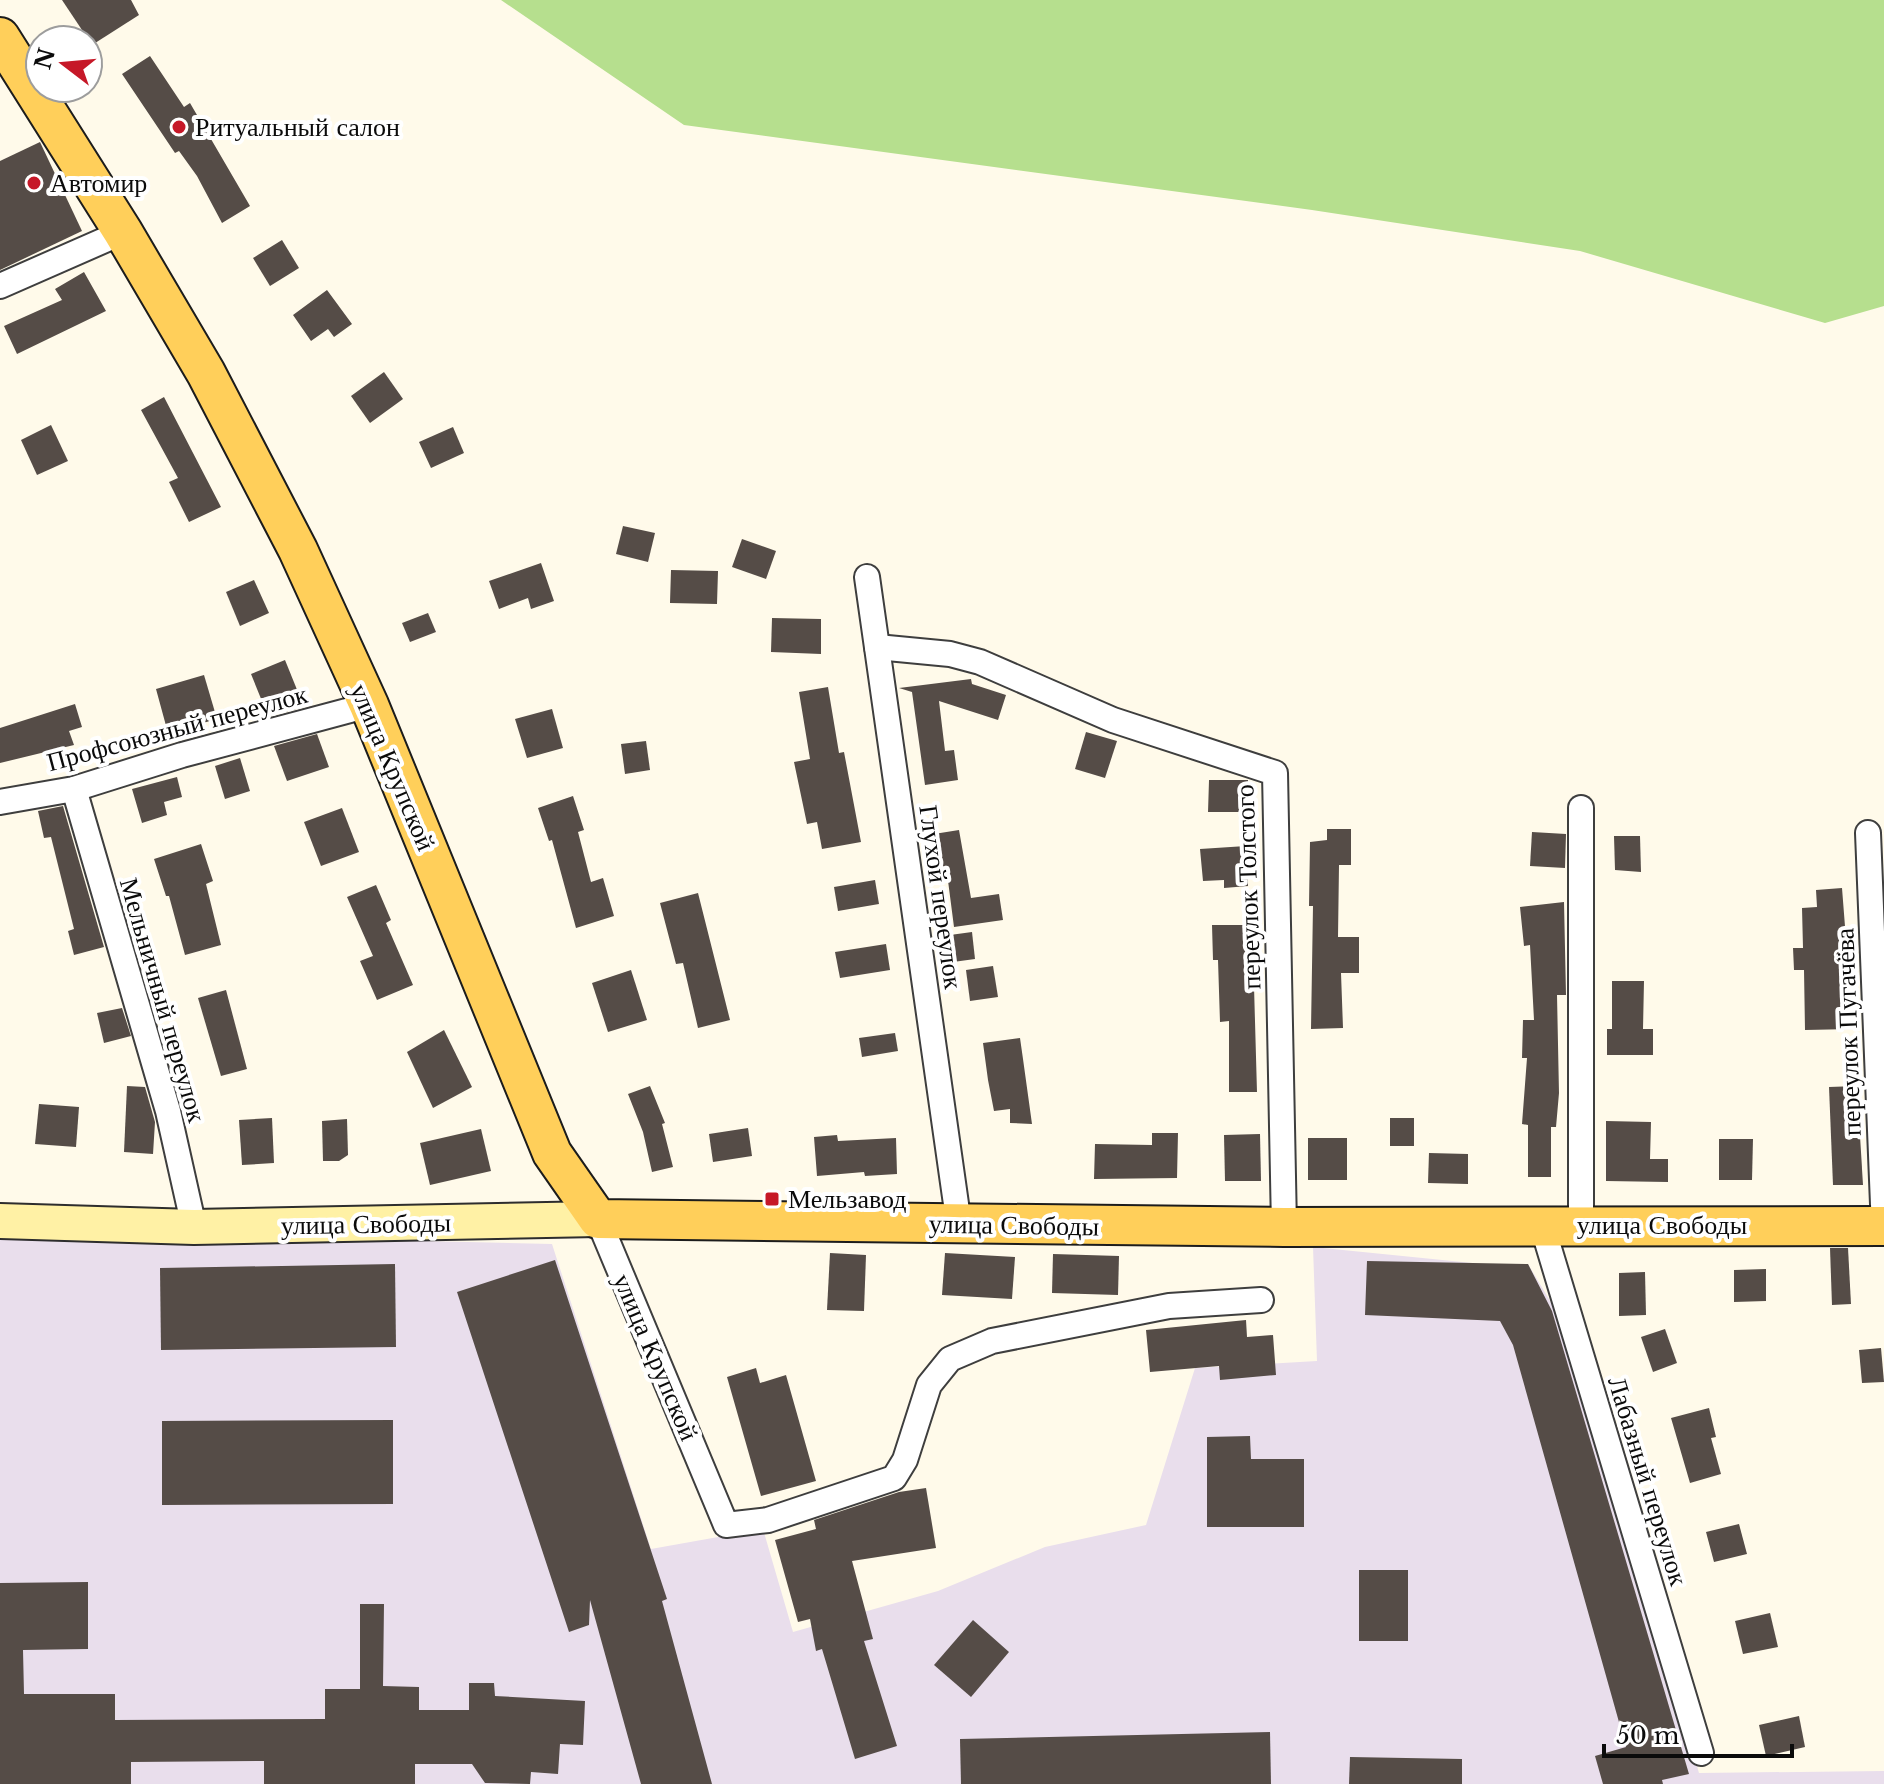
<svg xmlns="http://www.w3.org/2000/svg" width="1884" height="1784" font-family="'Libre Baskerville',serif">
	<rect width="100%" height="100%" fill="#fffaea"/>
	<polygon fill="#e9deec" points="0,1231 552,1244 651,1549 763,1529 793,1632 938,1591 1045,1547 1146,1525 1195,1368 1317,1361 1313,1247 1502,1266 1528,1264 1568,1331 1699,1773 1884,1771 1884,1784 0,1784"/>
	<polygon fill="#b6df8e" points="501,0 1884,0 1884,306 1825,323 1580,251 1312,210 684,125"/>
	<g fill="#554c47">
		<polygon points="62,0 131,0 139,15 92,45"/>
		<polygon points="150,56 184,107 190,103 250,206 222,223 197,176 179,151 175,153 122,74"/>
		<polygon points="40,142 82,231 0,270 0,161"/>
		<polygon points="282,240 299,268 270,286 253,258"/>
		<polygon points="84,272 106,311 17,354 4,326 62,300 55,289"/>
		<polygon points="327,290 352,324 334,337 328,329 311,341 293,315"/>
		<polygon points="384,372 403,399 370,423 351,396"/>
		<polygon points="164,397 221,507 189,522 169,482 178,478 141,410"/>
		<polygon points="51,425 68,461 37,475 21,440"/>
		<polygon points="453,427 464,453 431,468 419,442"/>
		<polygon points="623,526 655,533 648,562 616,554"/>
		<polygon points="742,539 776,551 766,579 732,567"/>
		<polygon points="541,563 554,601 531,609 528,598 499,609 489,581"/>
		<polygon points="671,570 718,571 717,604 670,603"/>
		<polygon points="254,580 269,613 240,626 226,592"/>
		<polygon points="428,613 436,632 410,642 402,623"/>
		<polygon points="772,618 821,619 821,654 771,652"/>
		<polygon points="285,660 304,707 268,716 251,674"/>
		<polygon points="204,675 217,719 168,733 156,689"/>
		<polygon points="971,679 972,684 1006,695 998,720 939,701 945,751 954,750 958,780 925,785 912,692 899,688"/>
		<polygon points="828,687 839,753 844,752 861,842 822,849 817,822 807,824 794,762 810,759 799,692"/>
		<polygon points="75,704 82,727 69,731 74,745 0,763 0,728"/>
		<polygon points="552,709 563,748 527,758 515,719"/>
		<polygon points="1086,732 1117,741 1105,778 1075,769"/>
		<polygon points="317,734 329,767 287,781 274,746"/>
		<polygon points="646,741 650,770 625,774 621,744"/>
		<polygon points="240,758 250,791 225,799 215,766"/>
		<polygon points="177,777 182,797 164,802 167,815 142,823 132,789"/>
		<polygon points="1209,780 1248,780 1247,812 1208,812"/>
		<polygon points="573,796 584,830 578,832 591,882 603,878 614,916 576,928 552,840 549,841 538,808"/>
		<polygon points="63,806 104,947 74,955 68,931 74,929 51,837 44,838 38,811"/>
		<polygon points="342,808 359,852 321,866 304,822"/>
		<polygon points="1327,829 1351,829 1351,865 1339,865 1338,937 1359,937 1359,973 1341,973 1343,1028 1311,1029 1313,906 1309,906 1310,842 1327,840"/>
		<polygon points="959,830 971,898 999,894 1003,920 954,927 947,873 940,874 934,834"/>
		<polygon points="1532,832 1566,834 1565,868 1530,866"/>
		<polygon points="1614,836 1640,836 1641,872 1615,870"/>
		<polygon points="201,844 213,881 206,884 221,945 185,955 169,896 166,896 154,859"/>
		<polygon points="1246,846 1248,886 1224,888 1224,880 1203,881 1200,849"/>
		<polygon points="875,880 879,904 838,911 834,887"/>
		<polygon points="376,885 391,920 386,923 413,985 377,1000 360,961 373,956 347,897"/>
		<polygon points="1842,888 1853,1029 1805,1030 1804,970 1794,970 1793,948 1803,948 1802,908 1817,907 1816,890"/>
		<polygon points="698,893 730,1020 698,1028 683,963 676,964 660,903"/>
		<polygon points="1564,902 1566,995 1557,995 1559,1093 1556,1127 1551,1127 1551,1177 1528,1177 1528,1125 1522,1124 1527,1058 1522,1058 1523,1020 1534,1020 1530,945 1524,946 1520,907"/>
		<polygon points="1212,925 1248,925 1248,986 1254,986 1257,1092 1229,1092 1229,1021 1220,1022 1218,960 1213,960"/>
		<polygon points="972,932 975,959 953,962 950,935"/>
		<polygon points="886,944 890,970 840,978 835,952"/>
		<polygon points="993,966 998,997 970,1001 966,970"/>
		<polygon points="631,970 647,1020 608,1032 592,983"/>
		<polygon points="1612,981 1644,981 1643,1029 1653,1029 1653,1055 1607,1055 1607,1029 1612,1029"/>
		<polygon points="226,990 247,1069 221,1076 198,998"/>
		<polygon points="122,1008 131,1036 104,1043 97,1013"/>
		<polygon points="444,1030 472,1087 433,1108 407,1052"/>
		<polygon points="895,1033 898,1051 862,1057 859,1038"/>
		<polygon points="1020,1038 1023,1059 1032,1124 1010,1123 1010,1109 994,1111 988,1080 983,1043"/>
		<polygon points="127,1086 145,1087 155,1122 153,1154 124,1152"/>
		<polygon points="650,1086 665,1123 662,1124 673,1167 652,1172 643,1132 628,1094"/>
		<polygon points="1857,1086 1863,1185 1833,1185 1829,1087"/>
		<polygon points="39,1104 79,1107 76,1147 35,1144"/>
		<polygon points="272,1118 274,1163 242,1165 239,1120"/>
		<rect x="1390" y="1118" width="24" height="28"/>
		<polygon points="347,1119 348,1155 339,1161 323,1161 322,1121"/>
		<polygon points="1606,1121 1651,1122 1650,1159 1668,1159 1668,1182 1606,1181"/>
		<polygon points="748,1128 752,1156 713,1162 709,1134"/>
		<polygon points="481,1129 491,1171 430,1185 420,1143"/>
		<polygon points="1152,1133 1178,1133 1177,1178 1094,1179 1095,1144 1152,1145"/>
		<polygon points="1260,1134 1261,1181 1225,1181 1224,1135"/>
		<polygon points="837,1135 838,1141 896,1138 897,1174 865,1176 864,1172 817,1176 814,1137"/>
		<rect x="1308" y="1138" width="39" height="42"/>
		<polygon points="1719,1139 1753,1139 1752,1180 1719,1180"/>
		<polygon points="1429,1153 1468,1154 1468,1184 1428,1183"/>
		<polygon points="1830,1248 1848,1248 1851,1304 1832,1305"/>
		<polygon points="830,1253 866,1255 864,1311 827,1310"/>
		<polygon points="945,1253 1015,1257 1012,1299 942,1295"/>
		<polygon points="1053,1254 1119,1256 1118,1295 1052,1293"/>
		<polygon points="555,1260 667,1599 662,1601 712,1784 641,1784 590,1600 589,1625 569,1632 457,1292"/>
		<polygon points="1367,1261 1528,1264 1552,1311 1689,1774 1662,1780 1663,1784 1603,1784 1595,1756 1626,1747 1513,1345 1500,1321 1365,1315"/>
		<polygon points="395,1264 396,1347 161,1350 160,1268"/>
		<polygon points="1766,1269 1766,1301 1734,1302 1734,1270"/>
		<polygon points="1645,1272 1646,1315 1619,1316 1619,1273"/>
		<polygon points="1246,1320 1247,1337 1273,1335 1276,1375 1220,1380 1219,1366 1150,1372 1146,1330"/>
		<polygon points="1665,1329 1677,1363 1653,1372 1641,1337"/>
		<polygon points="1881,1348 1884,1382 1862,1383 1859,1350"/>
		<polygon points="756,1368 760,1383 786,1375 816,1481 761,1496 727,1377"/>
		<polygon points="1709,1408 1716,1437 1711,1438 1721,1474 1690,1483 1671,1418"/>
		<polygon points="393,1420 393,1504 162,1505 162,1421"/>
		<polygon points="1250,1436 1251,1459 1304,1459 1304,1527 1207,1527 1207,1437"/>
		<polygon points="926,1488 936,1548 852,1561 873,1639 864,1641 897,1746 855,1759 822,1649 816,1651 810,1619 798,1622 775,1540 816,1529 814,1520 899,1492"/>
		<polygon points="1739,1524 1747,1554 1714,1562 1706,1532"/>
		<rect x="1359" y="1570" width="49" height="71"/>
		<polygon points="88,1582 88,1649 23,1650 24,1694 115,1694 115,1720 325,1719 325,1689 360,1689 360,1604 384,1604 383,1686 419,1687 419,1710 469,1710 469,1683 494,1683 495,1696 585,1701 583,1745 560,1744 558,1774 531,1772 530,1784 485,1783 472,1764 415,1764 415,1784 264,1784 264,1761 131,1762 131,1784 0,1784 0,1583"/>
		<polygon points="1770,1613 1778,1647 1743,1654 1735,1621"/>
		<polygon points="973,1620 1009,1652 971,1697 934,1665"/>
		<polygon points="1799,1716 1805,1747 1766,1756 1759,1725"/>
		<polygon points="1270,1732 1271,1784 961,1784 960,1739"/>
		<polygon points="1350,1757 1462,1759 1462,1784 1349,1784"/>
	</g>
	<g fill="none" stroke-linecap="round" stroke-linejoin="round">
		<g stroke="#3e3e3e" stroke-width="28">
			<g id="street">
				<polyline points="0,286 123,232"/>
				<polyline points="867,577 959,1225"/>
				<polyline points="877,647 950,654 980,662 1113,720 1275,773 1284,1227"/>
				<polyline points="74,789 168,1111 194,1227"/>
				<polyline points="0,802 74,789 182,755 369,705"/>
				<polyline points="1868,833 1884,1229"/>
				<polyline points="598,1219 726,1525 768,1520 894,1478 905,1460 929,1385 950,1359 992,1341 1169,1306 1261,1300"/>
				<polyline points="1581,1224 1581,808"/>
				<polyline points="1542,1225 1701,1753"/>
			</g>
		</g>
		<g stroke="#2d2d2d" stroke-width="38">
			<polyline id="secondary" points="0,1221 194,1227 598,1219"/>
		</g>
		<g stroke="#1c1c1c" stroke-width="42">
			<polyline id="primary" points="0,37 123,232 206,373 298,550 369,705 552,1153 598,1219 1284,1227 1884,1226"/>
		</g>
		<use href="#street" stroke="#fff" stroke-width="24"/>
		<use href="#secondary" stroke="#fff1a5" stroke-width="34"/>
		<use href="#primary" stroke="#ffcf5a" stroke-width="38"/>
	</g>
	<g fill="#c61828" stroke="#fff" stroke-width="3">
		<circle cx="179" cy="127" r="8"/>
		<circle cx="34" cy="183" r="8"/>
		<rect x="764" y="1191" width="16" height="16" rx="4"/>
	</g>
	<g text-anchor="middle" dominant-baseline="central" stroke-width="8" stroke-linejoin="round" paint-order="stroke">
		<g font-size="26" fill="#0b0b0b" stroke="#fff" text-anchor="start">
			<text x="195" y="127">Ритуальный салон</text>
			<text x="50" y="183">Автомир</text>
			<text x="788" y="1199">Мельзавод</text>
		</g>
		<g font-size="26" fill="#0b0b0b" stroke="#fff">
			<text transform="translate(177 728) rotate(-15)">Профсоюзный переулок</text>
			<text transform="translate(393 767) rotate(67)">улица Крупской</text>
			<text transform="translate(1248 887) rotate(-92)">переулок Толстого</text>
			<text transform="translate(941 897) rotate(82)">Глухой переулок</text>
			<text transform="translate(163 1000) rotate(74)">Мельничный переулок</text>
			<text transform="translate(1848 1032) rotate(-92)">переулок Пугачёва</text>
			<text transform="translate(366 1224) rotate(-1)">улица Свободы</text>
			<text transform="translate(1014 1225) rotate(1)">улица Свободы</text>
			<text x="1662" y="1225">улица Свободы</text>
			<text transform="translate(656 1357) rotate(67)">улица Крупской</text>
			<text transform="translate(1648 1481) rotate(73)">Лабазный переулок</text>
		</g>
	</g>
	<g transform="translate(64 64) rotate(286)"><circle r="38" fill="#ffffff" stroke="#9d9d9d" stroke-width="2"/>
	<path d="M0-6L14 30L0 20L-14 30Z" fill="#c61828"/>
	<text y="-12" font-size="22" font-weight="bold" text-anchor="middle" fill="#0b0b0b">N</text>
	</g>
	<path d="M1604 1744v12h188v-12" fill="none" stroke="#0b0b0b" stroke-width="4"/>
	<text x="1616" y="1744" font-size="24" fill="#0b0b0b" stroke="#ffffff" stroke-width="6" paint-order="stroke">50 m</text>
</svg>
